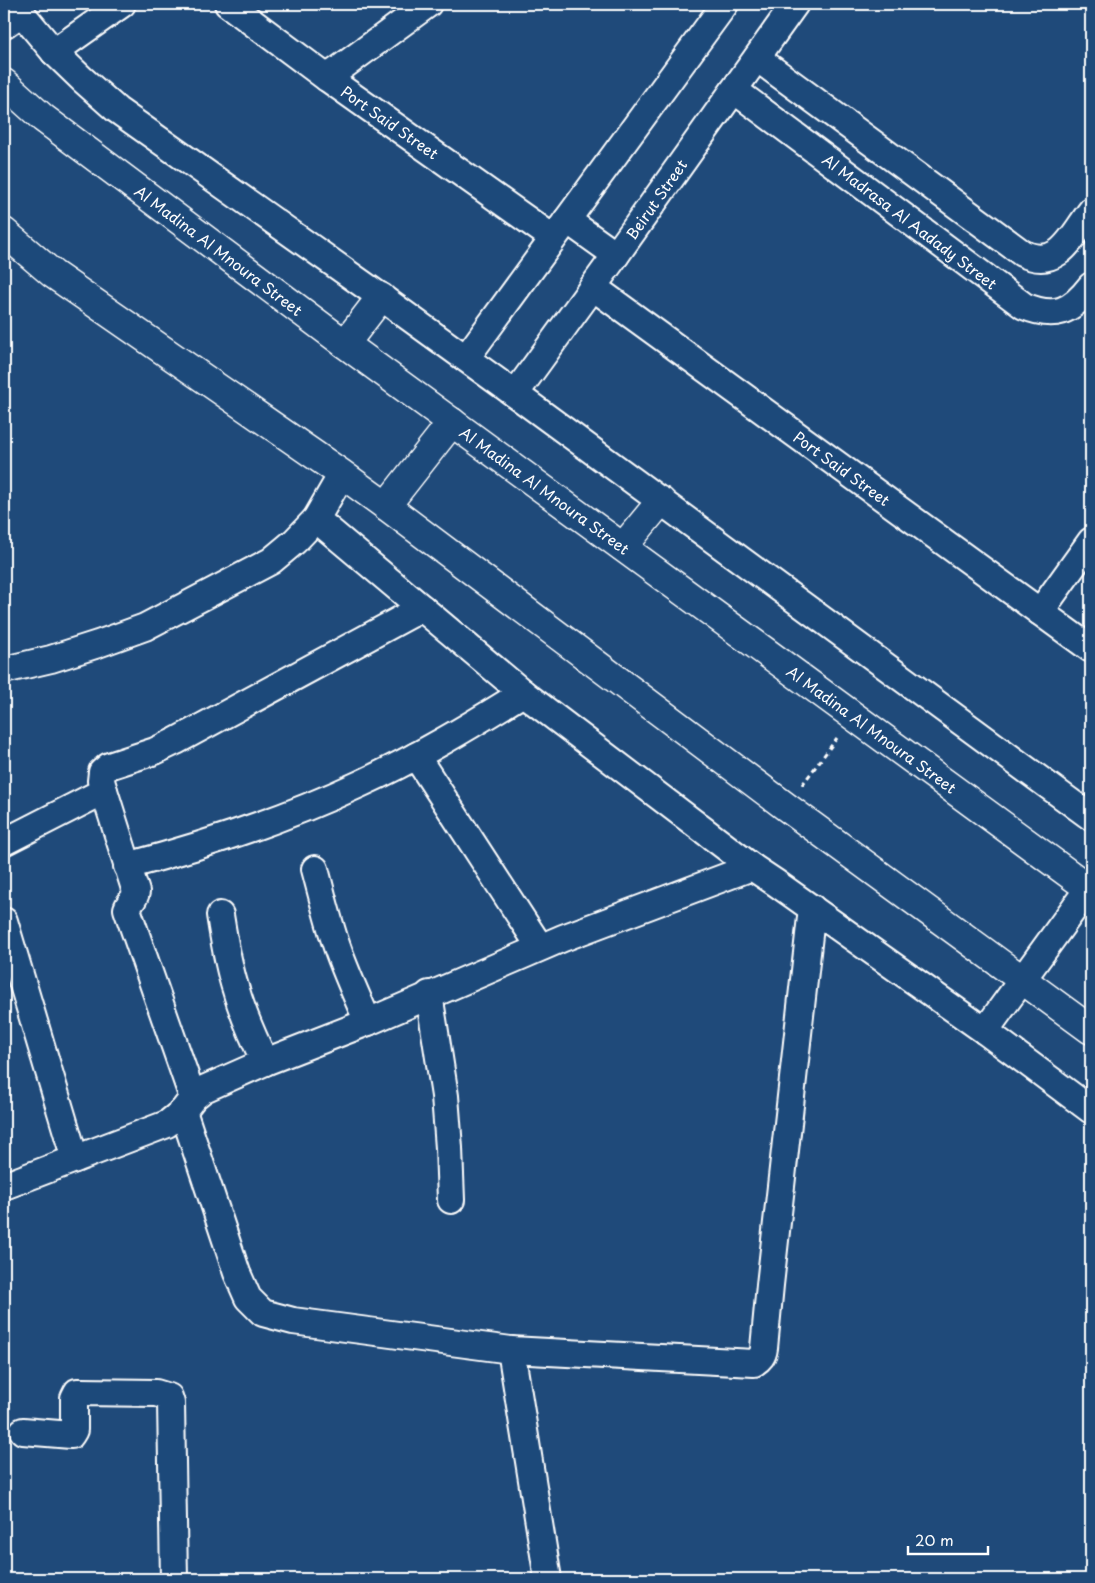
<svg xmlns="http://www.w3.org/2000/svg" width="1095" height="1583" font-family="'Playpen Sans',sans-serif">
	<rect width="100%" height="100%" fill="#1f4a7a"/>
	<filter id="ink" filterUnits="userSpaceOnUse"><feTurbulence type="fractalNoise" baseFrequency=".02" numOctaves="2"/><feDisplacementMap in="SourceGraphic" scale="10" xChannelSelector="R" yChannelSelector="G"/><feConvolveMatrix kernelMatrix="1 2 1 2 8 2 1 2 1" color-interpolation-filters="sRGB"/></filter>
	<g filter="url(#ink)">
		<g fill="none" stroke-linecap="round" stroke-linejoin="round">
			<g stroke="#fff" stroke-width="30">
				<g id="minor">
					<polyline points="14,4 54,52 82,79 117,110 381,297 515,394 1091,817"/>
					<polyline points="228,4 327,78 553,238"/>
					<polyline points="54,52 122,4"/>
					<path d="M757 58 1022 253C1059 271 1072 236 1091 211"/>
					<polyline points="327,78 428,4"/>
					<path d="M734 90 1024 306C1055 319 1071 312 1091 286"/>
					<polyline points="567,220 616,255"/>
					<polyline points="593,287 1091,649"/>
					<polyline points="466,358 725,4"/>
					<polyline points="515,394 616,255 795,4"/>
					<polyline points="316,519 523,693 752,867 776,883 985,1031 1091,1110"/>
					<polyline points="1040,612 1091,541"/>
					<polyline points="4,670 51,659 98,644 145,627 271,561 295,541 316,519 342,474"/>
					<polyline points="416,756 540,947"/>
					<polyline points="4,842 104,791"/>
					<path d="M127 866C207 845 285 819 360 784 417 758 470 726 523 693"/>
					<path d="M315 869C322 895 328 921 337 947 346 973 357 997 368 1022"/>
					<path d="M220 915C224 940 228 966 236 990 243 1015 254 1039 265 1062"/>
					<polyline points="4,921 75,1159"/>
					<polyline points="429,994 445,1096 449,1148 451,1200"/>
					<polyline points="985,1031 1091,885"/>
					<path d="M193 1098 127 909C129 902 135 900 136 892L101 781 102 772 109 766 155 751 176 741 422 608"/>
					<path d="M183 1111 237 1273 248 1298 263 1313 293 1321 511 1350 754 1363C760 1359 763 1356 764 1348L770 1285 812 908"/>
					<polyline points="4,1186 167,1124 183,1111 193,1098 204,1089 265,1062 368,1022 563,938 752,867"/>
					<polyline points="511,1350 548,1579"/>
					<polyline points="23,1431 71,1435 74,1430 74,1398 77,1392 81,1392 156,1393 169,1397 171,1403 174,1579"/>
				</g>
			</g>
			<g stroke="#fff" stroke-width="31">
				<g id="secondary">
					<polyline points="4,24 21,12"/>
					<polyline points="4,83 43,118 345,344 1091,890"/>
					<polyline points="4,232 53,274 342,474 386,506 785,806 1091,1030"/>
					<polyline points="345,344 381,297"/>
					<polyline points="386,506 452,422"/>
					<polyline points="623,547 661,501"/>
				</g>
			</g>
			<polyline stroke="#fff" stroke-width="3" stroke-dasharray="5 4" stroke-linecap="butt" points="802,785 837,738"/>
			<use href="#minor" stroke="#1f4a7a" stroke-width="26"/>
			<use href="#secondary" stroke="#1f4a7a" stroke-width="28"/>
		</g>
	</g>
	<g text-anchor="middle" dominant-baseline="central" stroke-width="4" stroke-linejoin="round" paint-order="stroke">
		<g font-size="15" fill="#fff" stroke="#1f4a7a">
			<text transform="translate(390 122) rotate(35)">Port Said Street</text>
			<text transform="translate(656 199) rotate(-55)">Beirut Street</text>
			<text transform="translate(910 221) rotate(37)">Al Madrasa Al Aadady Street</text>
			<text transform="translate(219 250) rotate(37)">Al Madina Al Mnoura Street</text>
			<text transform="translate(842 468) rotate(36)">Port Said Street</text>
			<text transform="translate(545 490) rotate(36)">Al Madina Al Mnoura Street</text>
			<text transform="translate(872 729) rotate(36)">Al Madina Al Mnoura Street</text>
		</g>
	</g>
	<rect width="1095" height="1583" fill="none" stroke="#1f4a7a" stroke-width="20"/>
	<rect x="10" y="10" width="1075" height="1563" fill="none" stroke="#fff" stroke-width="2" filter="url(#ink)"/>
	<path d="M908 1546v8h80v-8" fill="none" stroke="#ffffff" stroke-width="2.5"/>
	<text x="915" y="1546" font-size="15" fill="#ffffff" stroke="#1f4a7a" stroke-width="4" paint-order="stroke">20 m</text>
</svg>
